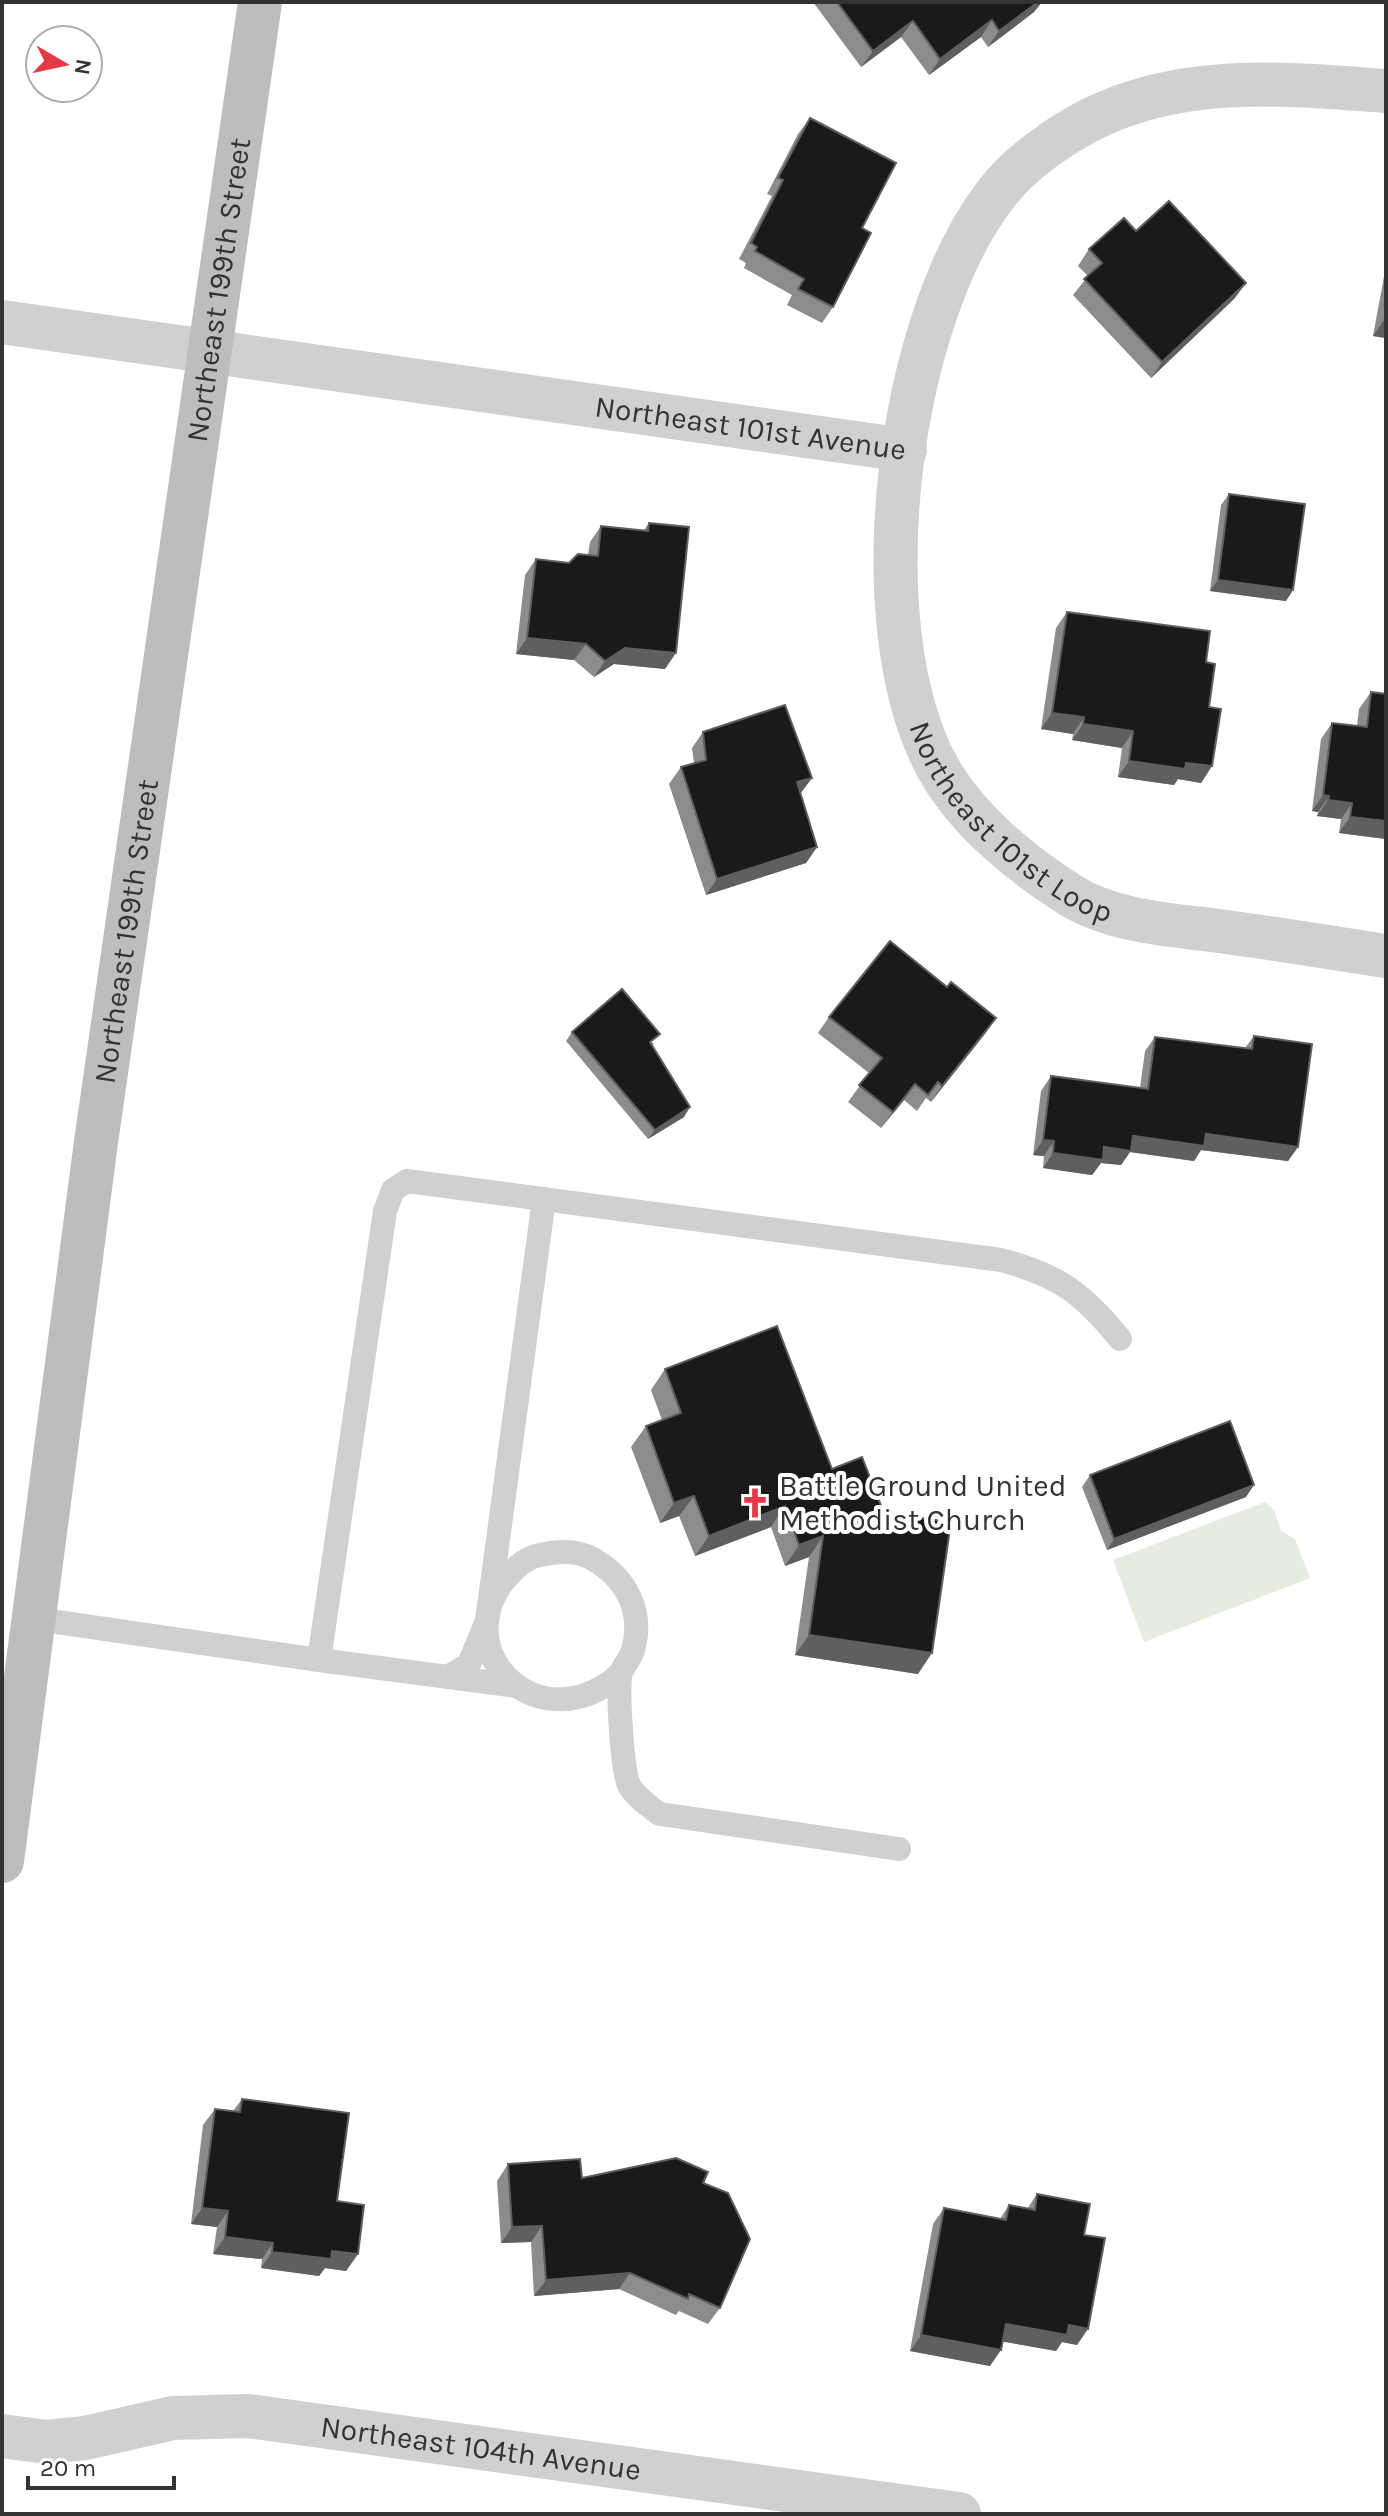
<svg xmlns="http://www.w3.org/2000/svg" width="1388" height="2516" font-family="Karla,sans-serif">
	<rect width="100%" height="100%" fill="#fff"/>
	<polygon fill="#e6ecdf" points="1265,1502 1274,1510 1281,1531 1295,1539 1310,1578 1144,1642 1113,1560"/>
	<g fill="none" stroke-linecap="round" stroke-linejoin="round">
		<g stroke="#d0d0d0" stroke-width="24">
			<polyline points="36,1619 319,1660"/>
			<path d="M620 1674C543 1743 449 1657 502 1583 512 1571 524 1558 540 1555 557 1551 577 1550 593 1559 626 1578 644 1611 633 1650 631 1659 621 1667 620 1677 618 1695 622 1770 629 1785 635 1797 649 1806 660 1814L899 1849"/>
			<polyline points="448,1677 469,1664 487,1621 544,1199"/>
			<path d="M516 1686 319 1660 385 1211 393 1190 407 1181 1001 1260C1058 1275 1083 1293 1120 1339"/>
		</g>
		<g stroke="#d0d0d0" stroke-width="44">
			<path id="s1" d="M1386 91C1286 84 1185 73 1092 119 1058 136 1019 164 996 194 897 322 859 625 938 768 967 820 1021 864 1070 895 1115 923 1176 925 1226 932 1280 939 1333 948 1386 956"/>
			<path id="s2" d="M2 322 905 450"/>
			<path id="s3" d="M2 2436 47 2442 85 2438 173 2418 248 2416 959 2514"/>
		</g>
		<path stroke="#bdbdbd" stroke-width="44" id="s4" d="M2 1861 96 1142 260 2"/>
	</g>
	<g fill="#8c8c8c">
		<polygon points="813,2 1042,2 1034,12 988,47 981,37 929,75 901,37 861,67"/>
		<polygon points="810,118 862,228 833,307 822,323 787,305 792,295 744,268 746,263 739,259 772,196 767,194 798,134"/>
		<polygon points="1136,231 1246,283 1234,299 1151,378 1073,295 1088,276 1078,266 1089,249"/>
		<polygon points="1386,266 1386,338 1373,336"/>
		<polygon points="1229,494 1293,590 1286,601 1210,591 1221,505"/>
		<polygon points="649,523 665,669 614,664 594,677 574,660 516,654 525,575 536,559 569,563 588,555 590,542 601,526 644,530"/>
		<polygon points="1067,612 1206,662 1212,766 1201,783 1178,779 1174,785 1118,777 1122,748 1072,740 1073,734 1041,729 1056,628"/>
		<polygon points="1371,692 1386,839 1339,833 1341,819 1317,816 1318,812 1312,811 1321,739 1332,723 1357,726 1359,709"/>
		<polygon points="703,732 812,778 800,794 817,847 806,863 706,895 669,784 681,767 694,763 692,748"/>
		<polygon points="947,987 996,1018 931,1102 926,1098 917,1111 904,1100 881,1128 848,1102 869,1073 818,1033 829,1017"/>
		<polygon points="572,1032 654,1043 652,1045 684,1117 648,1139 566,1041"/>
		<polygon points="1254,1036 1298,1147 1288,1161 1201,1150 1194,1161 1130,1152 1121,1165 1101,1163 1092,1175 1043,1168 1044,1156 1033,1155 1041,1091 1051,1076 1140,1088 1145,1051 1155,1037 1245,1048"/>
		<polygon points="665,1369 832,1469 918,1674 795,1655 809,1557 785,1566 771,1527 695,1556 679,1516 660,1523 631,1447 646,1426 662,1420 651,1390"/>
		<polygon points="1090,1475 1246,1497 1107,1550 1082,1487"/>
		<polygon points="242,2099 337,2201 358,2254 346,2271 325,2268 319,2276 261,2268 262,2259 213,2254 217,2227 191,2224 203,2125 215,2109 233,2111"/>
		<polygon points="508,2164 582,2178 703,2183 720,2308 708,2324 679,2311 676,2315 619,2289 534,2296 531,2242 501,2243 497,2181"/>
		<polygon points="1037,2194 1084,2235 1077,2345 1062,2342 1056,2351 1002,2341 990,2366 910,2351 933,2224 944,2208 1000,2219 1009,2205 1027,2209"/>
	</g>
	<g fill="#5f5f5f">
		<polygon points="1038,2 1042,2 1034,12 988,47 999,31"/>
		<polygon points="992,20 981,37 929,75 940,59"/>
		<polygon points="913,21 901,37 861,67 873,51"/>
		<polygon points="1246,283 1234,299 1151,378 1162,362"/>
		<polygon points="1384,320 1386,320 1386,338 1373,336"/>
		<polygon points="1218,580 1293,590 1286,601 1210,591"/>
		<polygon points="527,638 586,644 574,660 516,654"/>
		<polygon points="625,648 676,653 665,669 614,664 594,677 605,661"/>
		<polygon points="1052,713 1084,717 1073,734 1041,729"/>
		<polygon points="1083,724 1133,731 1122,748 1072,740"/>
		<polygon points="1129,761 1186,763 1212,766 1201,783 1178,779 1174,785 1118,777"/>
		<polygon points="812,778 800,794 797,782"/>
		<polygon points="1323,795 1329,796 1318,812 1312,811"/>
		<polygon points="1328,800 1352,803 1341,819 1317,816"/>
		<polygon points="1350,817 1386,821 1386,839 1339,833"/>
		<polygon points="817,847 806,863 706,895 717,879"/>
		<polygon points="996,1018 985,1034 931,1102 942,1086"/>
		<polygon points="915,1084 904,1100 881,1128 893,1112"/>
		<polygon points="690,1107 684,1117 648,1139 655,1130"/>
		<polygon points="1206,1134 1298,1147 1288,1161 1201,1150 1194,1161 1130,1152 1121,1165 1101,1163 1092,1175 1043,1168 1053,1153 1104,1147 1133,1136"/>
		<polygon points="1043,1140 1054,1141 1044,1156 1033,1155"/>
		<polygon points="1254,1485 1246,1497 1107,1550 1114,1539"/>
		<polygon points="694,1496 679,1516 660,1523 674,1503"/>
		<polygon points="785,1506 771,1527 695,1556 709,1536"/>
		<polygon points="823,1536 809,1557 785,1566 799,1545"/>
		<polygon points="809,1635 932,1653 918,1674 795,1655"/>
		<polygon points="202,2208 228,2211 217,2227 191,2224"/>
		<polygon points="542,2226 531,2242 501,2243 512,2227"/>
		<polygon points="225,2237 273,2243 262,2259 213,2254"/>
		<polygon points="332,2251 358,2254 346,2271 325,2268 319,2276 261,2268 272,2252"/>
		<polygon points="630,2273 619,2289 534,2296 546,2280"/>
		<polygon points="1006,2324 1069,2325 1088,2329 1077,2345 1062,2342 1056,2351 994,2340"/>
		<polygon points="921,2335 1001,2350 990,2366 910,2351"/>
	</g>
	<g fill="#1a1a1a" stroke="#5f5f5f" stroke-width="2">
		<polygon points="837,2 1038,2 999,31 992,20 940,59 913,21 873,51"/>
		<polygon points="810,118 896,163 862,228 871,233 833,307 798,289 804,279 755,251 757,247 751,243 783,180 778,178"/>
		<polygon points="1169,201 1246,283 1162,362 1084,279 1102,263 1089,249 1124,218 1136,231"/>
		<polygon points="1229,494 1305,504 1293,590 1218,580"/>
		<polygon points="649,523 689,527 676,653 625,648 605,661 586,644 527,638 536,559 569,563 578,554 598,556 601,526 648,531"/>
		<polygon points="1067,612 1210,631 1206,662 1215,664 1209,707 1221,709 1212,766 1186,763 1185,769 1129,761 1133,731 1083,724 1084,717 1052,713"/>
		<polygon points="1371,692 1386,694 1386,821 1350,817 1352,803 1328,800 1329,796 1323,795 1332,723 1367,727"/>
		<polygon points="785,705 812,778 797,782 817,847 717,879 681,767 706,760 703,732"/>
		<polygon points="890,941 947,987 951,982 996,1018 942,1086 938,1082 928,1095 915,1084 893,1112 859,1085 882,1058 829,1017"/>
		<polygon points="622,989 660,1034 650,1042 690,1107 655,1130 572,1032"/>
		<polygon points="1254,1036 1312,1044 1298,1147 1206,1134 1204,1146 1133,1136 1131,1151 1104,1147 1103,1160 1053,1153 1054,1141 1043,1140 1051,1076 1148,1089 1155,1037 1252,1049"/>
		<polygon points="777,1326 832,1469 862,1457 884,1513 951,1522 932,1653 809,1635 823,1536 799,1545 785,1506 709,1536 694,1496 674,1503 646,1426 681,1413 665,1369"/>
		<polygon points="1230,1421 1254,1485 1114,1539 1090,1475"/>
		<polygon points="242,2099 349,2113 337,2201 364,2205 358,2254 332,2251 331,2259 272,2252 273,2243 225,2237 228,2211 202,2208 215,2109 240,2112"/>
		<polygon points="676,2158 708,2172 703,2183 728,2193 750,2239 720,2308 689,2294 688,2299 630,2273 546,2280 542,2226 512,2227 508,2164 580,2159 582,2178"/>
		<polygon points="1037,2194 1090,2204 1084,2235 1105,2238 1088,2329 1069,2325 1067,2335 1006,2324 1001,2350 921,2335 944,2208 1006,2220 1009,2205 1035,2210"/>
	</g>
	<defs>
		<g id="church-bare" transform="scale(2.4)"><path d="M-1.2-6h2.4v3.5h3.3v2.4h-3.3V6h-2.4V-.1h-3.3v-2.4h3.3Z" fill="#e63946" stroke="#fff" stroke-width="2.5" paint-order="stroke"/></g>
	</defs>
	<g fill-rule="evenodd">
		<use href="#church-bare" x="755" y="1503"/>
	</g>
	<g text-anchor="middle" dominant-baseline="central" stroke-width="8" stroke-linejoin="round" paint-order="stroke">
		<g font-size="30" fill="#333" stroke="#fff">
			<text stroke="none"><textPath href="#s4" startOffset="1586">Northeast 199th Street</textPath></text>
			<text stroke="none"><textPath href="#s2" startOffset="756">Northeast 101st Avenue</textPath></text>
			<text stroke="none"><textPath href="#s1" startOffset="1112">Northeast 101st Loop</textPath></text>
			<text stroke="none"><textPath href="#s4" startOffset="938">Northeast 199th Street</textPath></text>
			<text stroke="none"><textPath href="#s3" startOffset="484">Northeast 104th Avenue</textPath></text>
		</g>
		<g font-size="30" fill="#333" stroke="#fff" text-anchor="start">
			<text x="779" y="1486">Battle Ground United<tspan x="779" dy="34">Methodist Church</tspan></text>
		</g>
	</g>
	<rect width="1388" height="2516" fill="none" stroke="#333333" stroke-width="8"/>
	<g transform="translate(64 64) rotate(99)"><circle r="38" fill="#ffffff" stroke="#adadad" stroke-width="2"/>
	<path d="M0-6L14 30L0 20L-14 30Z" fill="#e63946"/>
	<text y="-12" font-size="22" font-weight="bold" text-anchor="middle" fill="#333333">N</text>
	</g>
	<path d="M28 2476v12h146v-12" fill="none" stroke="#333333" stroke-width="4"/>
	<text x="40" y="2476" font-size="24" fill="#333333" stroke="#ffffff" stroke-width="6" paint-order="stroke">20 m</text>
</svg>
